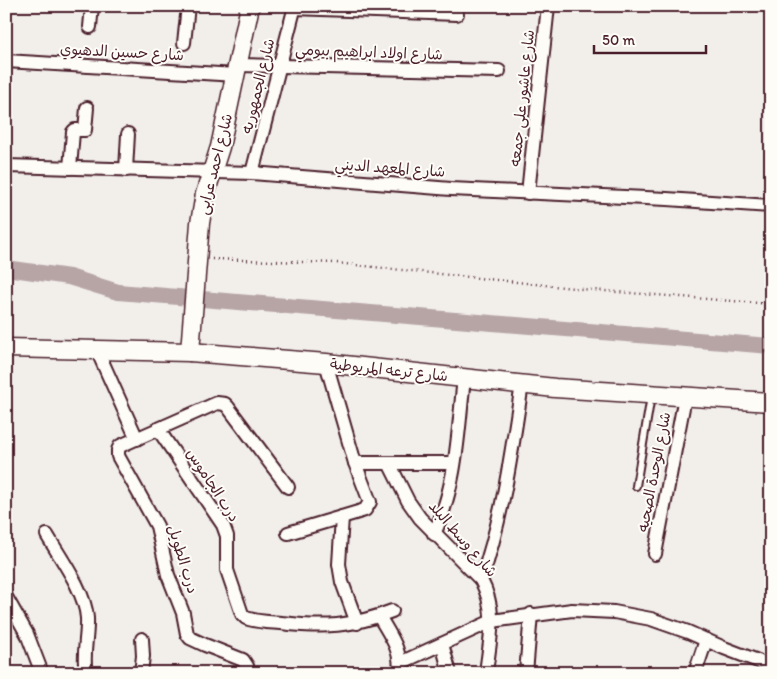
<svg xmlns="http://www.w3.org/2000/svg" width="777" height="679" font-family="Itim,'Playpen Sans Arabic',sans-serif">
	<rect width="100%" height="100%" fill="#f2efeb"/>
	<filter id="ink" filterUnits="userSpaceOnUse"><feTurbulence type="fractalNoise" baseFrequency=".02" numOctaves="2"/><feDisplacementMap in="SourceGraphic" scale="10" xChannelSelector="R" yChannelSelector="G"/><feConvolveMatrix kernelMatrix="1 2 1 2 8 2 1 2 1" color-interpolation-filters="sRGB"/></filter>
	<g filter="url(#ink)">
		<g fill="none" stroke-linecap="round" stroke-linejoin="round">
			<polyline stroke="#b7a5a6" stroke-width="16" points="6,268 69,277 118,292 771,346"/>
			<g stroke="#4a1f2b" stroke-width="10">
				<polyline id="lane" points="636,486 651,396"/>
			</g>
			<g stroke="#4a1f2b" stroke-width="16">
				<g id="street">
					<polyline points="294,8 457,14"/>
					<polyline points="90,27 92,6"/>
					<polyline points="184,43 188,6"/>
					<polyline points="6,61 236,75"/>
					<polyline points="238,65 499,71"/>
					<polyline points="6,166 252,173 451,189 667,199 771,206"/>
					<polyline points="70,168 73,132 75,130 85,130 87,108"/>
					<polyline points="126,170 128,134"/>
					<polyline points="252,173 295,6"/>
					<polyline points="528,193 548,6"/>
					<polyline points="97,350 137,439"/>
					<path d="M158 429 223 525 227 536V570L242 614 246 618C257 622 269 622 281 623 324 628 351 627 392 611"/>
					<polyline points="355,463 454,463"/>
					<path d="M389 463 408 501 420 518 481 580C498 613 490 638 486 673"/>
					<polyline points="342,517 339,564 342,582 357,623"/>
					<polyline points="288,533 365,510 370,502 355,463 326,363"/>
					<path d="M434 534C457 485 458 431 464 378"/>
					<path d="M47 535C61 559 85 591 87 618 88 636 82 656 86 673"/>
					<polyline points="655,554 685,397"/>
					<path d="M481 580C503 517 512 450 522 384"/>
					<polyline points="6,597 27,634 42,673"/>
					<path d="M379 616C389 634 403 651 399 673"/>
					<polyline points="442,644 450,673"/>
					<polyline points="400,663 492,621 572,610 614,612 651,619 688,632 724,648 771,666"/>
					<polyline points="141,673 143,656 142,639"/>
					<polyline points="245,673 247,666 243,660 205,645 190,638 187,634 183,613 168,575 157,526 118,456 118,450 120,446 217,403 225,404 228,407 288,487"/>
					<polyline points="526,673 531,614"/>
					<polyline points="695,673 706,640"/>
				</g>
			</g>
			<g stroke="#4a1f2b" stroke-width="21">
				<g id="secondary">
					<polyline points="6,348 190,352 326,363 555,388 771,402"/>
					<polyline points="190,352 200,223 205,194 220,147 250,6"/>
				</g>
			</g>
			<polyline stroke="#4a1f2b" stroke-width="2.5" stroke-dasharray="1 4" stroke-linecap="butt" points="212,259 336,263 592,290 771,304"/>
			<use href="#lane" stroke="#fdfcf7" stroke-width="6"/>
			<use href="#street" stroke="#fdfcf7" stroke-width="12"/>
			<use href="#secondary" stroke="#fdfcf7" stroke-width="18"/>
		</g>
	</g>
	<g text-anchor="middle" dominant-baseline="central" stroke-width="4" stroke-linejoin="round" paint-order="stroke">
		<g font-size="15" fill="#4a1f2b" stroke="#fdfcf7">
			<text transform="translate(122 52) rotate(3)">شارع حسين الدهيوي</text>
			<text transform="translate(369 52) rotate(2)">شارع اولاد ابراهيم بيومي</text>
			<text transform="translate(258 86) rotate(-76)">شارع الجمهوريه</text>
			<text transform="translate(522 98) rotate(-84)">شارع عاشور على جمعه</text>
			<text transform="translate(215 164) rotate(-76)">شارع احمد عرابى</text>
			<text transform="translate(390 168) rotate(4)">شارع المعهد الديني</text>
			<text transform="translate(389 370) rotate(6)">شارع ترعه المريوطية</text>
			<text transform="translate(654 472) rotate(-79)">شارع الوحدة الصحيه</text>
			<text transform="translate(213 485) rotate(57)">درب الجاموس</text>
			<text transform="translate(463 539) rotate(49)">شارع وسط البلد</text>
			<text transform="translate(183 559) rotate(73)">درب الطويل</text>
		</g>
	</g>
	<rect width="777" height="679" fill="none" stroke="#fdfcf7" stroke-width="25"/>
	<rect x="12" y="12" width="752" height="654" fill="none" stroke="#4a1f2b" stroke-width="2" filter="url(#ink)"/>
	<path d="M594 45v8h112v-8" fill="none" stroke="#4a1f2b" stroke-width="2.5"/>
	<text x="602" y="45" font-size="15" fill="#4a1f2b" stroke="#fdfcf7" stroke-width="4" paint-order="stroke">50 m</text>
</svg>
